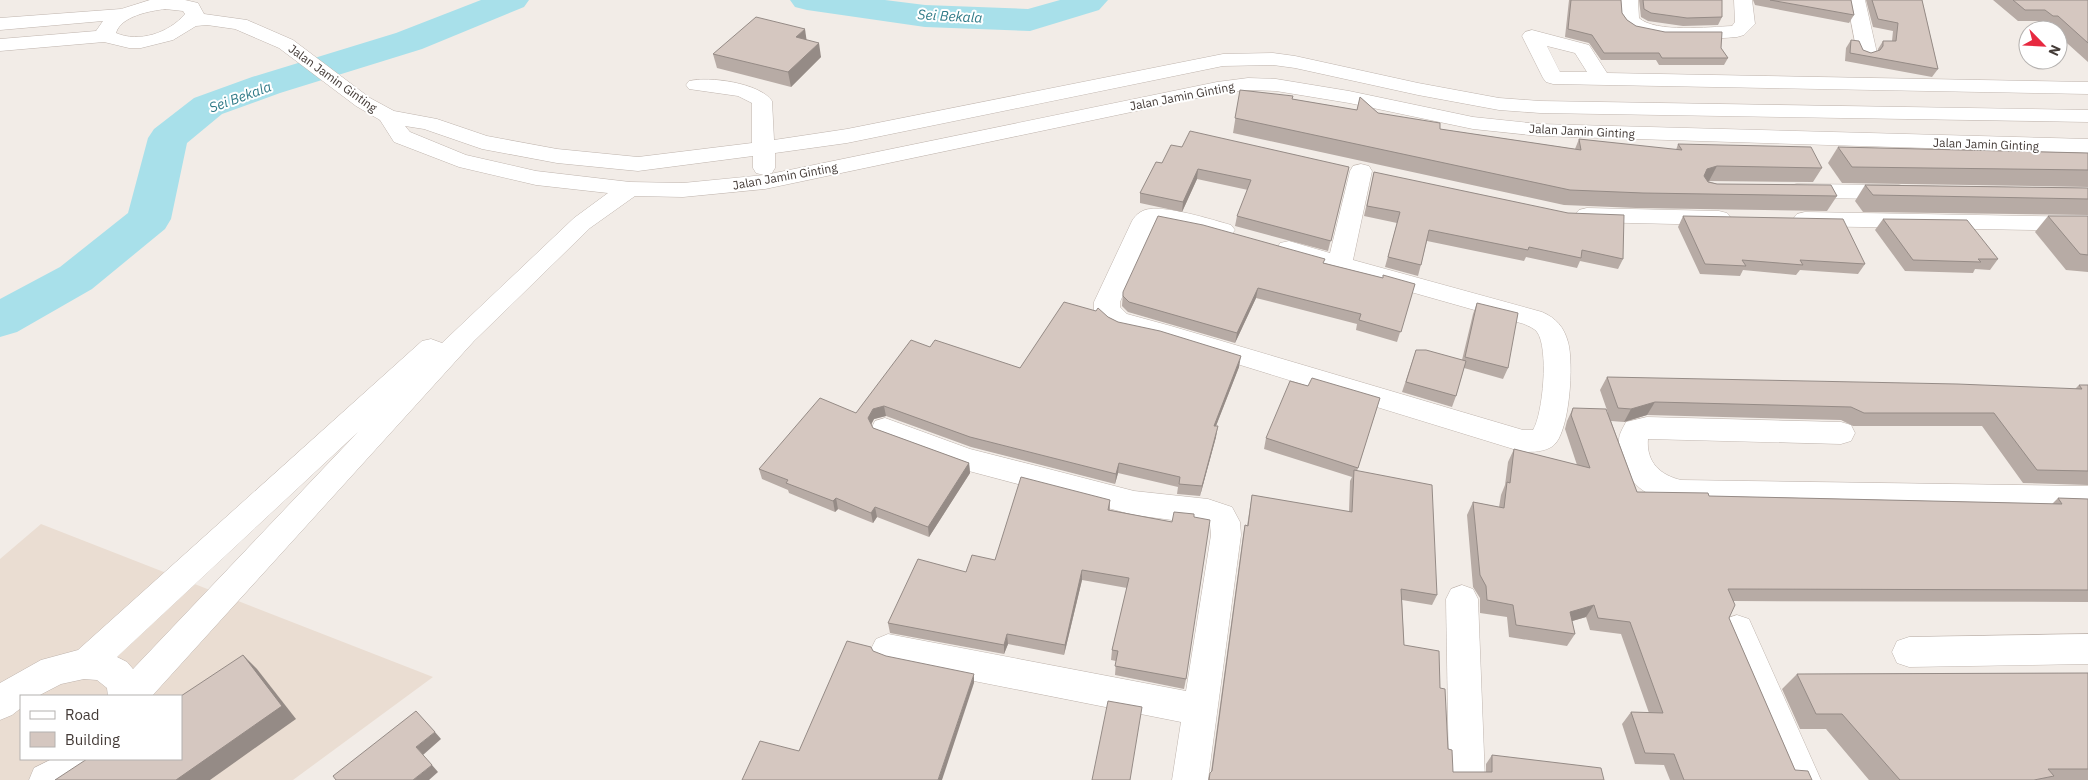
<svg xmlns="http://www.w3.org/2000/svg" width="2088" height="780" font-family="'IBM Plex Sans',sans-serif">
	<rect width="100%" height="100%" fill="#f2ece7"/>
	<path fill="#eaddd2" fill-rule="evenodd" d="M41 524 433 677 293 780H0V559ZM21 696H181V759H21Z"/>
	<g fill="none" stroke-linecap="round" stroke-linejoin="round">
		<g fill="#a8e0ea" fill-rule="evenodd">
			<polygon points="481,0 529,0 524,7 422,49 280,93 222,114 187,143 171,219 165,229 92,289 17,332 0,337 0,299 60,267 128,213 148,138 154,129 194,98 252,77 396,33"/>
			<polygon points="790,0 885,0 925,5 1028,9 1060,0 1108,0 1099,10 1030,31 925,27 807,10 795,7"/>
		</g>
		<g stroke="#bfb4ad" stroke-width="1">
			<g id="minor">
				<path d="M150 0H185L198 3 204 14 247 20 293 40 370 98 394 111 437 119 487 136 557 149 638 157 752 143V103L738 96 689 89 686 85 689 81C709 76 760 83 772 101L774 140 847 129 1223 54 1273 53 1295 56 1418 83 1499 98 1540 101 2088 110V122L1540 113 1499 110 1418 95 1295 68 1273 65 1223 66 847 143 775 153V168L772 173 764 175 756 173 753 168V156L638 171 557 163 482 149 424 129 405 126 410 132 466 155 536 171 630 182 683 183 765 175 1217 82 1248 78 1276 79 1349 91 1473 117 1539 124 2088 139V153L1539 136 1473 129 1349 103 1276 91 1248 90 1217 94 765 189 683 197 635 196 590 228 474 341 152 696H108L107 688 97 680 84 679 61 684 38 696H21V708L12 715 0 720V683L41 660 78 650 422 341 431 339 442 343 574 218 608 193 536 185 459 167 394 142 380 120 356 106 279 48 235 29 207 25 196 26 173 40 141 48H129L104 42 0 51V39L96 31 103 21 0 30V18L121 9ZM165 9 183 11 185 14C169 33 139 43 116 33 121 16 150 11 165 9ZM358 432 133 669 127 662 117 657Z"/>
				<path d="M1620 0H1638L1639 18C1656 33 1709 27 1732 26L1735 22 1734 0H1752L1755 24 1744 35 1737 37C1713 39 1642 44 1625 26 1618 19 1619 9 1620 0Z"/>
				<polygon points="1847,0 1865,0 1877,53 1874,57 1867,59 1860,57 1857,53"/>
				<path d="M1532 30 1589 45 1607 73 2088 82V94L1553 84 1546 82 1543 78 1522 36 1525 32ZM1547 46 1575 53 1587 72H1560Z"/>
				<path d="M1361 164 1369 166 1372 171 1353 260 1542 312C1556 318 1564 327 1568 342 1574 362 1570 433 1553 446 1544 452 1533 452 1523 452L1159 340 1109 327 1094 310V302L1132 221C1136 214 1143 209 1151 209 1172 207 1210 219 1231 225L1235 230 1231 235 1223 238 1171 225H1154L1120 302V307L1127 314 1171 326 1523 430H1533C1543 414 1549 348 1537 332 1534 328 1528 326 1524 324L1280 255 1277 249 1280 243 1289 241 1330 253 1350 171 1353 166Z"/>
				<polygon points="1797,184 1899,185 1907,187 1911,192 1907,197 1899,199 1797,198 1789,196 1786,191 1789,186"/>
				<polygon points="1587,208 1719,211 1727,213 1731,218 1727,223 1719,225 1587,222 1579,220 1575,215 1579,210"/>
				<polygon points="1805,212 2088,217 2088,231 1805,226 1797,224 1793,219 1797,214"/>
				<path d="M1647 417 1841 422 1851 425 1855 433 1851 441 1841 444 1648 439C1646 462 1660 475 1681 480L2088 486V510L1681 504C1669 500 1655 498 1644 491 1629 482 1617 458 1619 440 1619 434 1623 428 1626 422Z"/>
				<polygon points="885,418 970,449 1041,467 1134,491 1208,499 1232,507 1240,522 1241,535 1208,780 1172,780 1181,722 888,664 876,659 871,649 876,639 888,634 1186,691 1211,535 1210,525 1134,515 965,470 875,437 871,429 875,421"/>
				<polygon points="1462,585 1473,589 1478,599 1485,780 1449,780 1446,599 1451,589"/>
				<polygon points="1737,615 1749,619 1821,780 1785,780 1721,629 1725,619"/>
				<polygon points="2088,634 2088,664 1909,667 1897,663 1892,652 1897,641 1909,637"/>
				<polygon points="52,759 102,759 97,771 83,780 29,780 34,768"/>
			</g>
		</g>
		<use href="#minor" fill="#fff" fill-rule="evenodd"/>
	</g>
	<g fill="#b7aba5">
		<polygon points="1569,0 1621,0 1622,13 1627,20 1636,26 1721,48 1728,58 1724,65 1659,65 1656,60 1601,60 1589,43 1565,37"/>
		<polygon points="1639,0 1722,0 1722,17 1718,25 1683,26 1648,21 1641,17"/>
		<polygon points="1753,0 1851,0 1854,15 1849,23 1755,5"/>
		<polygon points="1866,0 1922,0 1938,69 1932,77 1845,61 1846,48 1851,40 1863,50 1871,53 1878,51 1878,49 1883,41 1892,41 1893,31 1873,27"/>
		<polygon points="1993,0 2088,0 2088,62 2058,35 2058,30 2053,30 2050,27 2045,27 2038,21 2018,21"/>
		<polygon points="807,40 821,57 791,87 717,68 713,54"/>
		<polygon points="1240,90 1357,110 1360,97 1378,113 1440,129 1575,149 1579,139 1676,150 1678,144 1822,168 1813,182 1708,181 1717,184 1837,196 1827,211 1636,208 1564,205 1233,133"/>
		<polygon points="1182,147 1349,167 1328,251 1235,226 1237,216 1248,190 1197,179 1182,212 1140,203 1140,193 1162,163"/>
		<polygon points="1838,147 2088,153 2088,187 1842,183 1828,163"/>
		<polygon points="1374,172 1623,259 1618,269 1580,261 1577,268 1526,257 1524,261 1427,241 1418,276 1385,267 1397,223 1364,216"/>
		<polygon points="1865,185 2088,188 2088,215 1863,212 1855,201"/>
		<polygon points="1683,216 1865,264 1858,274 1800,270 1796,275 1743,270 1740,276 1700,274 1678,227"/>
		<polygon points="2048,216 2088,216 2088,272 2066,270 2035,232"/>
		<polygon points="1883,219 1998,259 1990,270 1975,269 1973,273 1905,271 1875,230"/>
		<polygon points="1324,263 1383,278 1415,284 1397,342 1356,330 1357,324 1256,298 1235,343 1128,312 1122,306 1123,292"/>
		<polygon points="1477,303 1508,368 1503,379 1464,368 1456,396 1452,407 1402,392 1416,350 1462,360 1473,314"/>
		<polygon points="1108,317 1118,322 1239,367 1216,426 1216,437 1200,496 1177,494 1178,487 1118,473 1115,484 971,447 886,416 874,419 871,425 873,428 969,463 970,473 929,537 877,517 873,523 838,509 835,512 789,493 788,490 762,479 759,469 856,413 930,347 1020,368"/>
		<polygon points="1607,377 2075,389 2079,385 2088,385 2088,485 2023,483 1982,426 1853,426 1841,420 1647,415 1624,422 1611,421 1637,492 1709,496 2052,504 2058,498 2088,499 2088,602 1733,601 1729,618 1795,770 1812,780 1670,780 1664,765 1635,764 1622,724 1631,712 1649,713 1621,634 1590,630 1586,617 1572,621 1575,634 1567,646 1509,637 1507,617 1480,613 1480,598 1473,587 1467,515 1473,502 1499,507 1501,495 1505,485 1508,462 1514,449 1577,465 1565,429 1567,421 1573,408 1608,413 1600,390"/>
		<polygon points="1308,386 1380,398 1357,471 1437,595 1432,605 1402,600 1404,645 1440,688 1448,749 1453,772 1486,772 1486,764 1492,755 1604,780 1208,780 1210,773 1211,772 1243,536 1245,525 1247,526 1252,495 1349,512 1350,481 1352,477 1264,449 1266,438"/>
		<polygon points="1110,500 1110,510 1172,522 1194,517 1186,679 1184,689 1115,675 1116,661 1111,660 1112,650 1127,588 1082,580 1064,655 1008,644 1004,654 890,633 888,623 966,572 995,560"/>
		<polygon points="2088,673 2088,780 1869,780 1826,729 1800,729 1782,689 1797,674"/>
	</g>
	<g fill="#958b86">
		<polygon points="805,29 807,43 796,37"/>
		<polygon points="819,43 821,57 791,87 788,72"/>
		<polygon points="1717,166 1709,181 1699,184 1707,169"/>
		<polygon points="1198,169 1197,179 1182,212 1183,202"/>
		<polygon points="1258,288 1256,298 1235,343 1237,333"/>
		<polygon points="1241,356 1239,367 1212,436 1214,426"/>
		<polygon points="1655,402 1647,415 1624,422 1631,409"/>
		<polygon points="884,406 886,416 874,419 869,428 868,418 873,409"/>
		<polygon points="1218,426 1216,437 1200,496 1202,486"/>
		<polygon points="969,463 970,473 929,537 928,527"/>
		<polygon points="1119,463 1118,473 1115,484 1116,474"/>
		<polygon points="836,498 838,509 835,512 833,501"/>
		<polygon points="875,507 877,517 873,523 871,513"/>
		<polygon points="1082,570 1082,580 1064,655 1065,645"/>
		<polygon points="1594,605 1586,617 1562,624 1570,612"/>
		<polygon points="1007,634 1008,644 1004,654 1004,645"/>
		<polygon points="243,655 257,669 296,719 210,780 176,780"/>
		<polygon points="974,674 974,683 942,780 938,780"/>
		<polygon points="435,732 441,739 423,755 416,747"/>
		<polygon points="432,765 438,772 429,780 413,780"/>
	</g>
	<g fill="#d5c7c0" stroke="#958b86">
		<polygon points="1571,0 1621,0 1622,13 1627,20 1636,26 1665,32 1722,32 1721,48 1728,58 1662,58 1659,53 1604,53 1592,35 1568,29"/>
		<polygon points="1643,0 1722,0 1722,17 1687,18 1651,13 1644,9"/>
		<polygon points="1770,0 1851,0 1854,15"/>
		<polygon points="1872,0 1922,0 1938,69 1850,53 1851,40 1859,41 1863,50 1871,53 1880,50 1883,46 1883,41 1896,41 1898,23 1878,19"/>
		<polygon points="2013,0 2088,0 2088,43 2058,16 2053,16 2045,10 2025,10"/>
		<polygon points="756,17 805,29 796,37 819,43 788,72 713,54"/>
		<polygon points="1240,90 1293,96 1292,99 1357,110 1360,97 1378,113 1440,123 1440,129 1581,150 1579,139 1682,150 1678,144 1811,147 1822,168 1717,166 1707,169 1704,176 1708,182 1717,184 1831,185 1837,196 1643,193 1570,190 1235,118"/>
		<polygon points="1190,131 1349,167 1331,241 1237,216 1251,180 1198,169 1183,202 1140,193 1156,162 1162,163 1171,145 1182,147"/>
		<polygon points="1838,147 2088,153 2088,170 1852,167"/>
		<polygon points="1374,172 1568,213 1624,215 1623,259 1582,250 1581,258 1529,247 1528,250 1429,230 1421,265 1388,257 1400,212 1367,206"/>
		<polygon points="1865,185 2088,188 2088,199 1873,195"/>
		<polygon points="1158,216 1203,225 1325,259 1323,263 1383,278 1383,275 1415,284 1401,332 1359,320 1361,314 1258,288 1237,333 1129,302 1123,296 1123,292"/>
		<polygon points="1683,216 1843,219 1865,264 1800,260 1803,265 1742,260 1746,266 1705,264"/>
		<polygon points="2048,216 2088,216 2088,255 2080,254"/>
		<polygon points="1883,219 1967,220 1998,259 1978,259 1981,262 1913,260"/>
		<polygon points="1064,302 1096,311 1098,308 1108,317 1118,322 1160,331 1241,356 1214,426 1218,426 1202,486 1179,484 1180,477 1119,463 1116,474 970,437 884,406 873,409 868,418 873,428 969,463 928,527 875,507 871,513 836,498 833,501 786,483 788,480 759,469 820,398 856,413 911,340 930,347 935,340 1020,368"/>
		<polygon points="1477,303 1518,313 1508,368 1465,357"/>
		<polygon points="1416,350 1426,350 1466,361 1456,396 1406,382"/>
		<polygon points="1607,377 1957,384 2082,389 2079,385 2088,385 2088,471 2037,470 1994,413 1864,413 1851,407 1655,402 1631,409 1618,408"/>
		<polygon points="1312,378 1380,398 1358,468 1266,438 1290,381 1308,386"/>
		<polygon points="1573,408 1606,409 1637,492 1708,493 1709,496 2062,504 2058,498 2088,499 2088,590 1728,589 1735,605 1729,618 1795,770 1808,771 1812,780 1684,780 1674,754 1645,753 1631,712 1663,713 1630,622 1598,618 1594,605 1570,612 1575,634 1516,625 1513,605 1487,600 1486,586 1480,575 1473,502 1504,508 1507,482 1510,483 1514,449 1590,468 1571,415"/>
		<polygon points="1354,470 1432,485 1437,595 1401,589 1404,645 1439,651 1440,688 1445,689 1448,749 1452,750 1453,772 1492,772 1492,755 1601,768 1604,780 1209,780 1210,773 1212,771 1245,525 1248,526 1252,495 1352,512"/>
		<polygon points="1021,477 1110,500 1108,510 1172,522 1174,512 1194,514 1194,517 1210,520 1186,679 1115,666 1118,651 1112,650 1129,578 1082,570 1065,645 1007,634 1004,645 888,623 918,559 966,572 972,555 995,560"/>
		<polygon points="847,641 871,647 873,651 886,656 974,674 938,780 742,780 760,741 799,751"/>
		<polygon points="243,655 282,706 176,780 55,780 87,759 181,759 181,696"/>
		<polygon points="2088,673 2088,769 2048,769 2054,776 2034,780 1900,780 1842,714 1816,714 1797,674"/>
		<polygon points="1108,701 1142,707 1130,780 1092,780"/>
		<polygon points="416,711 435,732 416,747 432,765 413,780 336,780 333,776"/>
	</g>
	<g text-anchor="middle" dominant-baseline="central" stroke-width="4" stroke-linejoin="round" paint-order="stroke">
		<g font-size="12" fill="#443b37" stroke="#fff">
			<text transform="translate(333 78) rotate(36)">Jalan Jamin Ginting</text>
			<text transform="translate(1182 96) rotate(-11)">Jalan Jamin Ginting</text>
			<text transform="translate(1582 131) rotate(3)">Jalan Jamin Ginting</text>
			<text transform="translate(1986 144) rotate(2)">Jalan Jamin Ginting</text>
			<text transform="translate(785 176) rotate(-10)">Jalan Jamin Ginting</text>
		</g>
		<g font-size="14" font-style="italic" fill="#317b88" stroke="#fff">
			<text transform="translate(950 16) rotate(3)">Sei Bekala</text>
			<text transform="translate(240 97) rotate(-20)">Sei Bekala</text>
		</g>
	</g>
	<rect x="20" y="695" width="162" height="65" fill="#ffffff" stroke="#b4b1af"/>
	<rect x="30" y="711" width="25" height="8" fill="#ffffff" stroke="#b4b1af"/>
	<text x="65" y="720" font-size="15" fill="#443b37">Road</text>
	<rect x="30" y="732" width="25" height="15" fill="#d5c7c0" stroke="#b4b1af"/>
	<text x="65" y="745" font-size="15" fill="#443b37">Building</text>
	<g transform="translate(2043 45) rotate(114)"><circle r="24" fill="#ffffff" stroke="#b4b1af"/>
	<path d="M0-4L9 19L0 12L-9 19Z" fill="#e72940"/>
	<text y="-8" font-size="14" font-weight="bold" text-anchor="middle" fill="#443b37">N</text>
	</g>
</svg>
